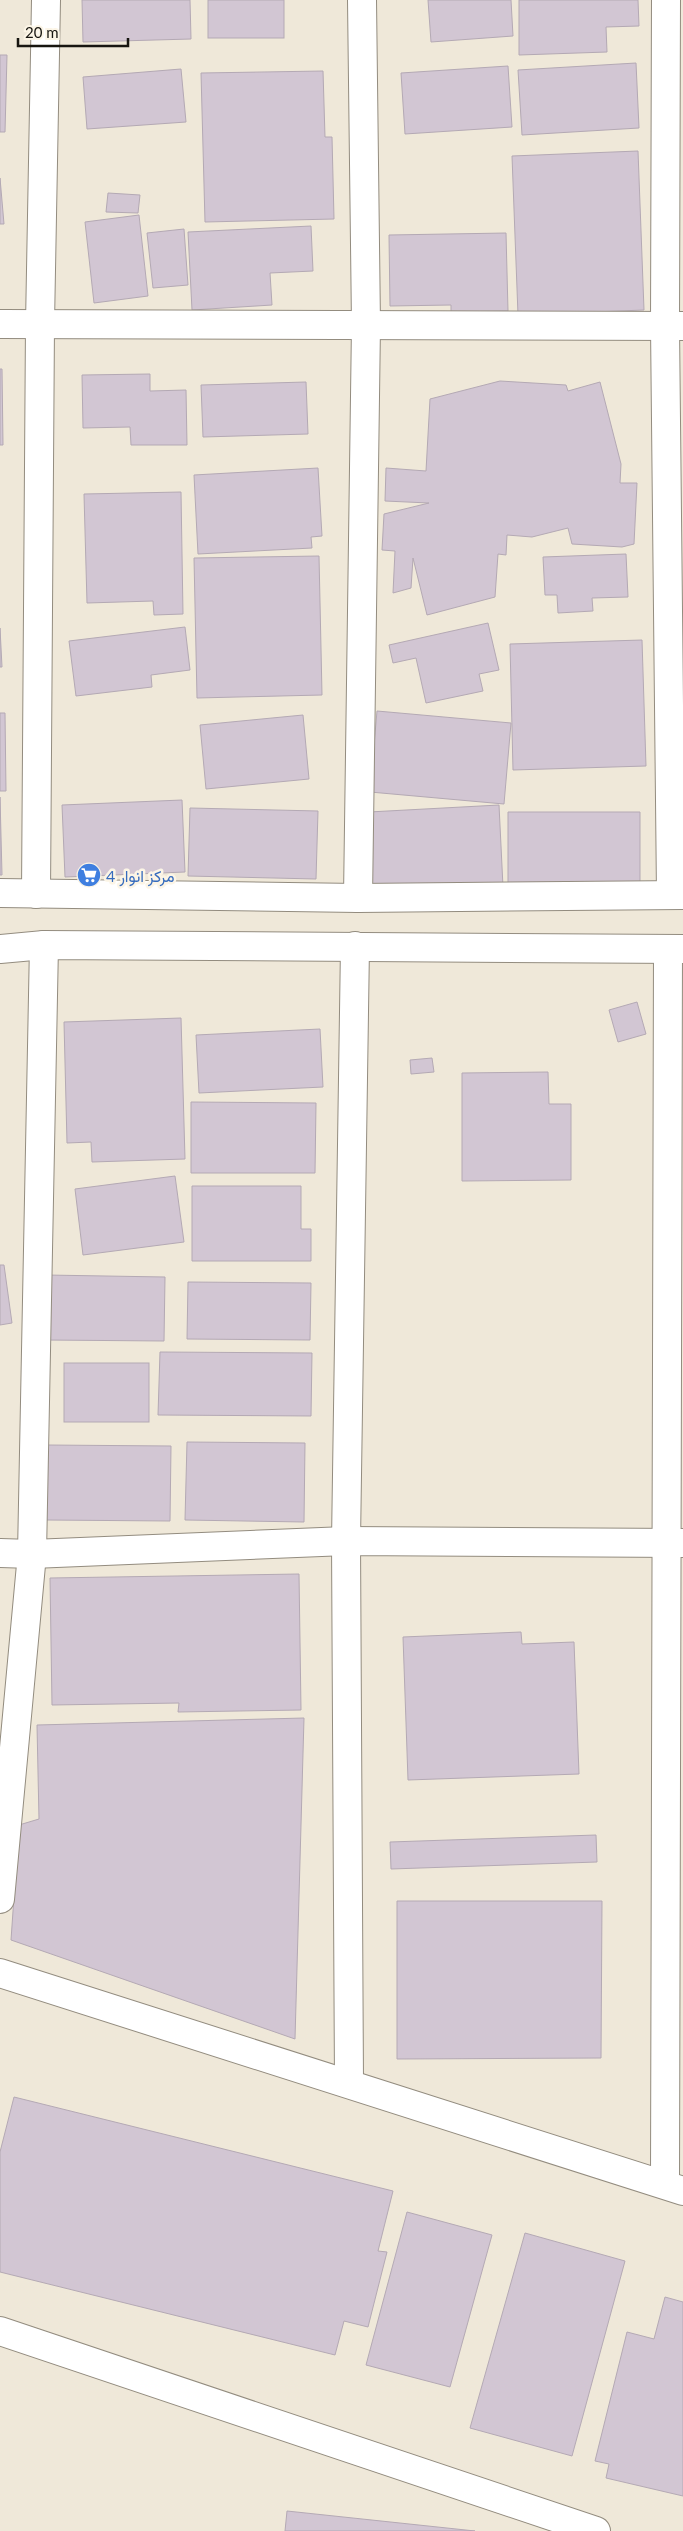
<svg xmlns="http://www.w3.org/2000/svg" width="683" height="2531" font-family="Lato,Vazirmatn,sans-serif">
	<rect width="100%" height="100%" fill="#efe8d9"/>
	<g fill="#d2c6d3" stroke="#b4a9b4">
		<polygon points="82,0 190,0 191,39 83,42"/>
		<rect x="208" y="0" width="76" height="38"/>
		<polygon points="428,0 511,0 513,36 431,42"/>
		<polygon points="519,0 638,0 639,26 606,27 607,52 519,55"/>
		<polygon points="0,55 7,55 5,132 0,132"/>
		<polygon points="636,63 639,128 522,135 518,70"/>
		<polygon points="508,66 512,127 405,134 401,73"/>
		<polygon points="181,69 186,122 87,129 83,77"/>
		<polygon points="323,71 325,137 332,137 334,219 205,222 201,73"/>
		<polygon points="638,151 644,310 518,315 512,156"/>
		<polygon points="0,178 4,224 0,224"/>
		<polygon points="108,193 140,195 138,213 106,212"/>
		<polygon points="139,215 148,296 94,303 85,222"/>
		<polygon points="311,226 313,271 270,273 272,305 192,310 188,232"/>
		<polygon points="184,229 188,285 153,288 147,233"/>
		<polygon points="506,233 508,311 451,312 451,305 390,306 389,235"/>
		<polygon points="0,369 2,369 3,445 0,445"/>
		<polygon points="150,374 150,391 186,390 187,445 131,445 130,427 83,428 82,375"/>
		<polygon points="500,381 566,385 568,391 600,382 621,464 620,483 637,483 634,544 622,547 572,544 568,528 532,537 507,535 506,555 498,554 495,597 427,615 413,558 411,588 393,593 395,551 382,550 384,514 429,503 385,501 386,468 426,471 430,399"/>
		<polygon points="306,382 308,434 203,437 201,385"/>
		<polygon points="318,468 322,536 311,537 312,548 198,554 194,475"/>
		<polygon points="181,492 183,614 154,615 153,601 87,603 84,494"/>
		<polygon points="626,554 628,597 592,598 593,611 558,613 557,595 545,595 543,557"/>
		<polygon points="319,556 322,695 197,698 194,558"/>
		<polygon points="488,623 499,670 479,674 483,691 426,703 416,658 393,663 389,645"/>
		<polygon points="185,627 190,670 151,675 152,687 76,696 69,641"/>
		<polygon points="0,628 2,667 0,667"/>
		<polygon points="642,640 646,766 513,770 510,644"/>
		<polygon points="377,711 511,723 504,804 370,792"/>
		<polygon points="0,713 5,713 6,791 0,791"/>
		<polygon points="303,715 309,779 206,789 200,725"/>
		<polygon points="0,797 2,875 0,875"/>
		<polygon points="182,800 185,872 65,877 62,805"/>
		<polygon points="499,805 503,887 373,894 369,812"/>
		<polygon points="190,808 318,811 316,879 188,876"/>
		<polygon points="508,812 640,812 640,889 508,888"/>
		<polygon points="637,1002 646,1034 618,1042 609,1010"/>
		<polygon points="181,1018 185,1159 92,1162 91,1142 67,1143 64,1022"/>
		<polygon points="320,1029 323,1087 199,1093 196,1035"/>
		<polygon points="432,1058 434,1072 411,1074 410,1060"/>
		<polygon points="548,1072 549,1104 571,1104 571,1180 462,1181 462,1073"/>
		<polygon points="191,1102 316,1103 315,1173 191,1173"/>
		<polygon points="175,1176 184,1242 83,1255 75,1189"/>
		<polygon points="192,1186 301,1186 301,1229 311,1229 311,1261 192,1261"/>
		<polygon points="0,1265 4,1265 12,1323 0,1325"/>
		<polygon points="46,1275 165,1277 164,1341 45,1340"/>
		<polygon points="188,1282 311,1283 310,1340 187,1339"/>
		<polygon points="160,1352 312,1353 311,1416 158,1415"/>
		<rect x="64" y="1363" width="85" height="59"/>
		<polygon points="187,1442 305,1443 304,1522 185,1520"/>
		<polygon points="47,1445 171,1446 170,1521 46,1520"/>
		<polygon points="299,1574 301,1710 178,1712 179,1703 52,1705 50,1578"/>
		<polygon points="521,1632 522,1644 574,1642 579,1774 408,1780 403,1637"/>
		<polygon points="304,1718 295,2039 11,1940 19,1825 39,1819 37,1725"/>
		<polygon points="596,1835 597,1862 391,1869 390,1842"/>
		<polygon points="397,1901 602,1901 601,2058 397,2059"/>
		<polygon points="14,2097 393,2191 378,2251 387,2252 368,2327 344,2321 335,2355 0,2272 0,2152"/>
		<polygon points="407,2212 492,2235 450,2387 366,2365"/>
		<polygon points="525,2233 625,2261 572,2456 470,2428"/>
		<polygon points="665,2297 683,2302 683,2496 606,2478 609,2464 595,2461 627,2332 654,2339"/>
		<polygon points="287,2511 475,2531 285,2531"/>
	</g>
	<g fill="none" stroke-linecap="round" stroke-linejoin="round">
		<g stroke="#938c7f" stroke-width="30">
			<g id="minor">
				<polyline points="666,0 665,326 671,895"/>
				<polyline points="0,324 683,326"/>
				<polyline points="36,894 40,324 46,0"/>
				<polyline points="358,898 366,325 362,0"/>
				<polyline points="0,1553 32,1554 346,1541 683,1543"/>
				<polyline points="0,1899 32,1554 44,945"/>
				<polyline points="0,1973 683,2191"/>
				<polyline points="349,2083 346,1541 355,946"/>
				<polyline points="665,2183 668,949"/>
				<polyline points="0,2331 596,2531"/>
			</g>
		</g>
		<g stroke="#938c7f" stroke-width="30">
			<g id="major">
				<polyline points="0,893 358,898 683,895"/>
				<polyline points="0,949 44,945 683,949"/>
			</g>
		</g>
		<use href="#minor" stroke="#fff" stroke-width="28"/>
		<use href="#major" stroke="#fff" stroke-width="28"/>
	</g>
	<defs>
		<g id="supermarket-disc" transform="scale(1.25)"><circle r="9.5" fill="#3f7fe0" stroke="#fcf5e6"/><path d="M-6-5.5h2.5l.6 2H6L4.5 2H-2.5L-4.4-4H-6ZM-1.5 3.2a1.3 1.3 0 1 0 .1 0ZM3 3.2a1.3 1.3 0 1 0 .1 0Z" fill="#fff"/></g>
	</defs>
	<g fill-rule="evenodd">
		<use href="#supermarket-disc" x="89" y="875"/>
	</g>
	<g text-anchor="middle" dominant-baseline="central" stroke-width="5" stroke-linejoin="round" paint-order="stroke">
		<g font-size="16" fill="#366cbe" stroke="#fcf5e6" text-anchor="start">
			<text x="106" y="875">مركز انوار 4</text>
		</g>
	</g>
	<path d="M18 38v8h110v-8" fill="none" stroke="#171510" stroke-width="2.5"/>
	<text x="25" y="38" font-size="15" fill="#171510" stroke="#fcf5e6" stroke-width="4" paint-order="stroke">20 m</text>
</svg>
